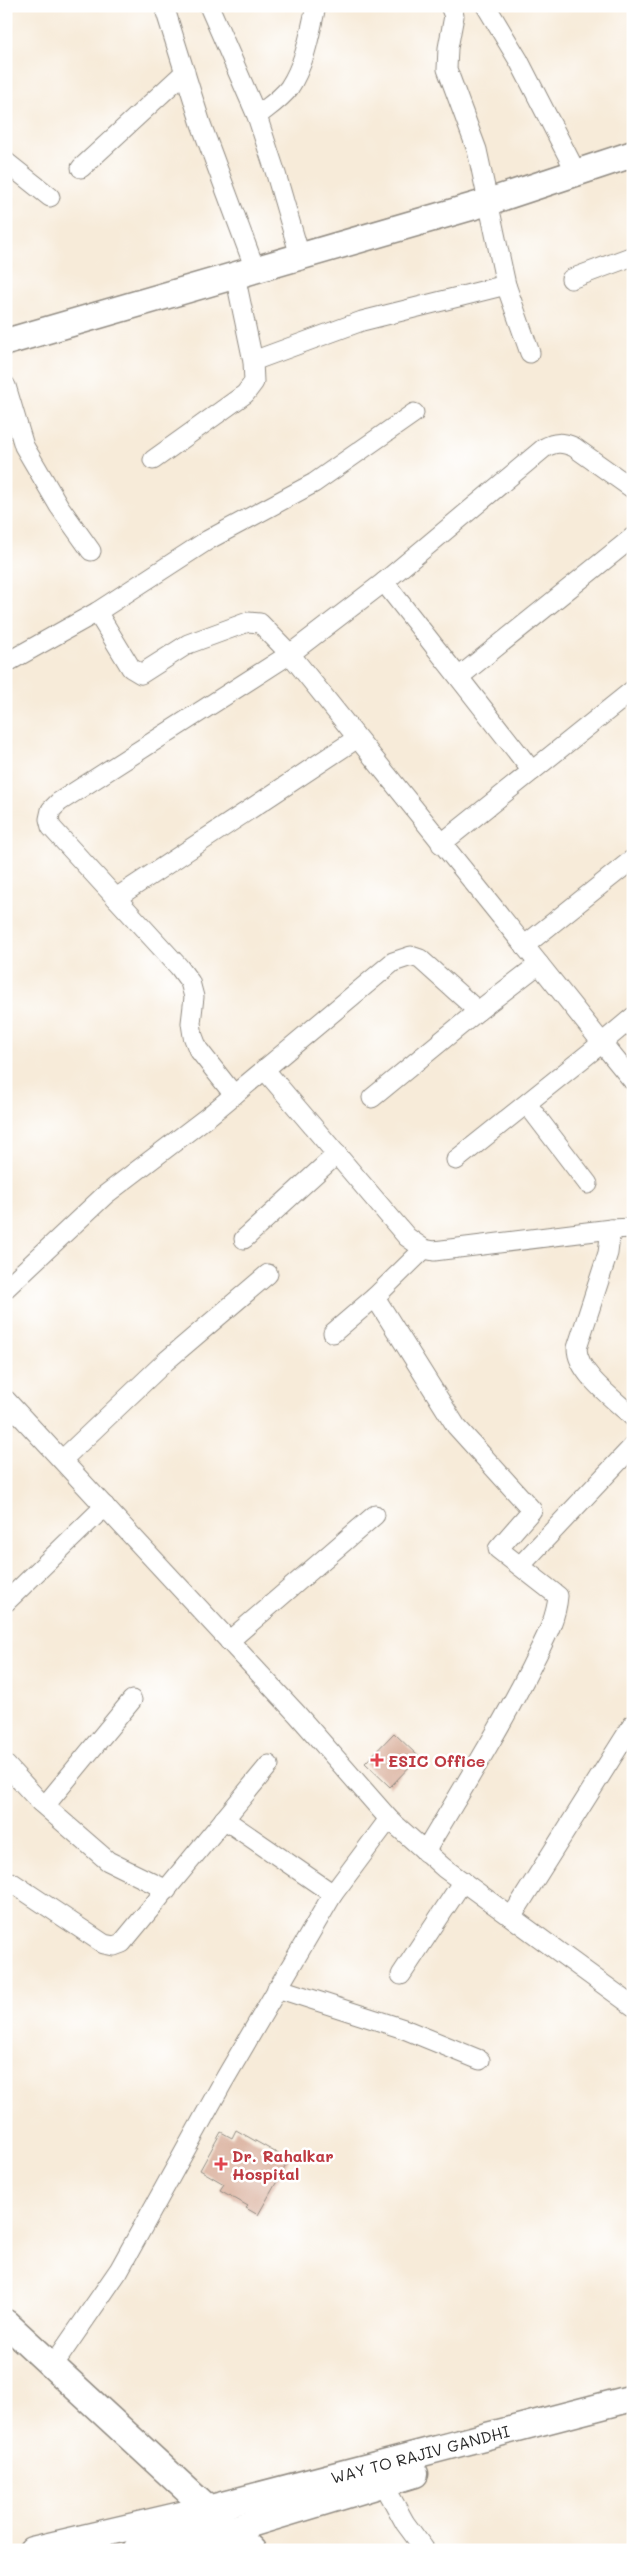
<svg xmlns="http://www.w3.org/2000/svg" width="639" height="2556" font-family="Mali,sans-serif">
	<rect width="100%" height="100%" fill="#fff"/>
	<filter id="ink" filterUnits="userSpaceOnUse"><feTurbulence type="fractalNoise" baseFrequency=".02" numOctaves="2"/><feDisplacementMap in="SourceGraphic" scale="10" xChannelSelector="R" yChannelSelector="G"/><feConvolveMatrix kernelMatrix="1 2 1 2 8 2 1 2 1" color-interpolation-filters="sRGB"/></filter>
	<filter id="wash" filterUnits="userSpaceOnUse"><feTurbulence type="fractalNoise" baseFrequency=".0096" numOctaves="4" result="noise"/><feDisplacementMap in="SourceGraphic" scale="20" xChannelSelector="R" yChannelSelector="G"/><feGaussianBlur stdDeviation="1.12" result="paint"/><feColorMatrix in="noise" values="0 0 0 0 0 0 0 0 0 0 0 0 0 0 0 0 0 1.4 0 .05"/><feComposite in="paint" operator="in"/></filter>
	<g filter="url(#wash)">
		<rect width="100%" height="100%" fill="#f7ebd9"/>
		<g id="blocks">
			<g fill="#d7aa95">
				<polygon points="394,1733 419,1757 390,1787 365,1763"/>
				<polygon points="236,2130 289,2160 258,2215 246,2208 248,2206 220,2190 224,2184 200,2170 221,2132 232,2138"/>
			</g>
		</g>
	</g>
	<g filter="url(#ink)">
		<use href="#blocks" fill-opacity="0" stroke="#918b82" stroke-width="1"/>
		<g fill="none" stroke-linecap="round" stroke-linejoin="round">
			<g stroke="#918b82" stroke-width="21">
				<g id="street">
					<polyline points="164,6 201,124 255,269"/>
					<polyline points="209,6 257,116 276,174 300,256"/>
					<polyline points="450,6 454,16 448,48 447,69 477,150 506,285 530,353"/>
					<polyline points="486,6 519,61 576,172"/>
					<path d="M257 116C268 107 281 99 289 88 305 64 310 33 316 6"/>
					<polyline points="6,162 50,197"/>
					<polyline points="81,168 185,72"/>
					<polyline points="571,279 633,256"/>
					<polyline points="253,361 362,321 506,285"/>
					<polyline points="6,386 24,446 59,506 91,551"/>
					<polyline points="153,460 245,394 254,382 253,361 235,275"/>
					<polyline points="384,582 532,771"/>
					<polyline points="97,612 131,668 141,674 188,644 248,622 260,623 290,654 539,964"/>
					<polyline points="6,663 97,612 208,540 314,483 414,413"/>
					<polyline points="459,677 633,537"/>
					<polyline points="441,844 633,690"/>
					<polyline points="116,898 356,739"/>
					<polyline points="524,946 633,859"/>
					<polyline points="633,1017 602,1043 633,1081"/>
					<polyline points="264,1069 407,1237 424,1249 434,1251 611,1229 633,1228"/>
					<path d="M234 1095 198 1049 193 1036 191 1023 194 997 190 982 179 967 51 827 49 819 51 810 59 802 290 654 384 582 544 448C555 442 562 442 574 447L633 489"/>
					<polyline points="372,1098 478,1011"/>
					<polyline points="527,1104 588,1184"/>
					<path d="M611 1229 608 1253 577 1348C577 1373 615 1400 633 1417"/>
					<polyline points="244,1239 337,1154"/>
					<polyline points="6,1288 105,1195 210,1115 393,962 411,956 420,959 478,1011 539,964 602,1043 456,1160"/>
					<path d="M375 1297 456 1426 532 1510 498 1549 558 1596C556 1622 542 1644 531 1667 499 1731 461 1791 425 1852"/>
					<polyline points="333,1333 375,1297 424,1249"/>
					<polyline points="6,1400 297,1714 389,1819 444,1868 633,2006"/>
					<polyline points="62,1460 166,1361 268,1274"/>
					<polyline points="520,1566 633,1446"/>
					<polyline points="6,1602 105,1506"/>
					<polyline points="229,1641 375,1515"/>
					<polyline points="6,1765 40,1802 48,1802 132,1700"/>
					<polyline points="40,1802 108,1861 167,1890"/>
					<polyline points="224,1819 333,1894"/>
					<polyline points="11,1882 104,1944 114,1946 122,1943 269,1765"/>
					<polyline points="512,1916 633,1724"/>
					<polyline points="401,1975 463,1881"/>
					<polyline points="277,1988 404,2029 480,2060"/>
					<polyline points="52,2367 119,2270 223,2082 333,1894 389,1819"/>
					<polyline points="383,2483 405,2523 425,2550"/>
				</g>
			</g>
			<g stroke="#918b82" stroke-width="29">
				<g id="secondary">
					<polyline points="6,342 488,202 633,154"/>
					<polyline points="6,2323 252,2550"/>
					<polyline points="32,2550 207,2509 633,2398"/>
					<polyline points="136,2550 230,2530 415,2474"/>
				</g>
			</g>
			<use href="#street" stroke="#fff" stroke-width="19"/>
			<use href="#secondary" stroke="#fff" stroke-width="26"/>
		</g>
	</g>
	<g fill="#e0444e" stroke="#fff" stroke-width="2">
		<path d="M374.5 1752.5h5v5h5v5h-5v5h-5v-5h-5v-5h5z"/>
		<path d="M218.5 2156.5h5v5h5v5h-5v5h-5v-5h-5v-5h5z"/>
	</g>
	<g text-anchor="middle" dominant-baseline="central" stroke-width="5" stroke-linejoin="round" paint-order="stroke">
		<g font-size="16" font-weight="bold" fill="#be3a42" stroke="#fff" text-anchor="start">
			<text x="388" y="1760">ESIC Office</text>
			<text x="232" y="2155">Dr. Rahalkar<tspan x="232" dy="18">Hospital</tspan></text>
		</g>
		<g font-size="16" fill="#2b2b2b" stroke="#fff">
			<text transform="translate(420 2454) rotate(-15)">WAY TO RAJIV GANDHI</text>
		</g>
	</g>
	<rect width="639" height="2556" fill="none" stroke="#fff" stroke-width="25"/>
</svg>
